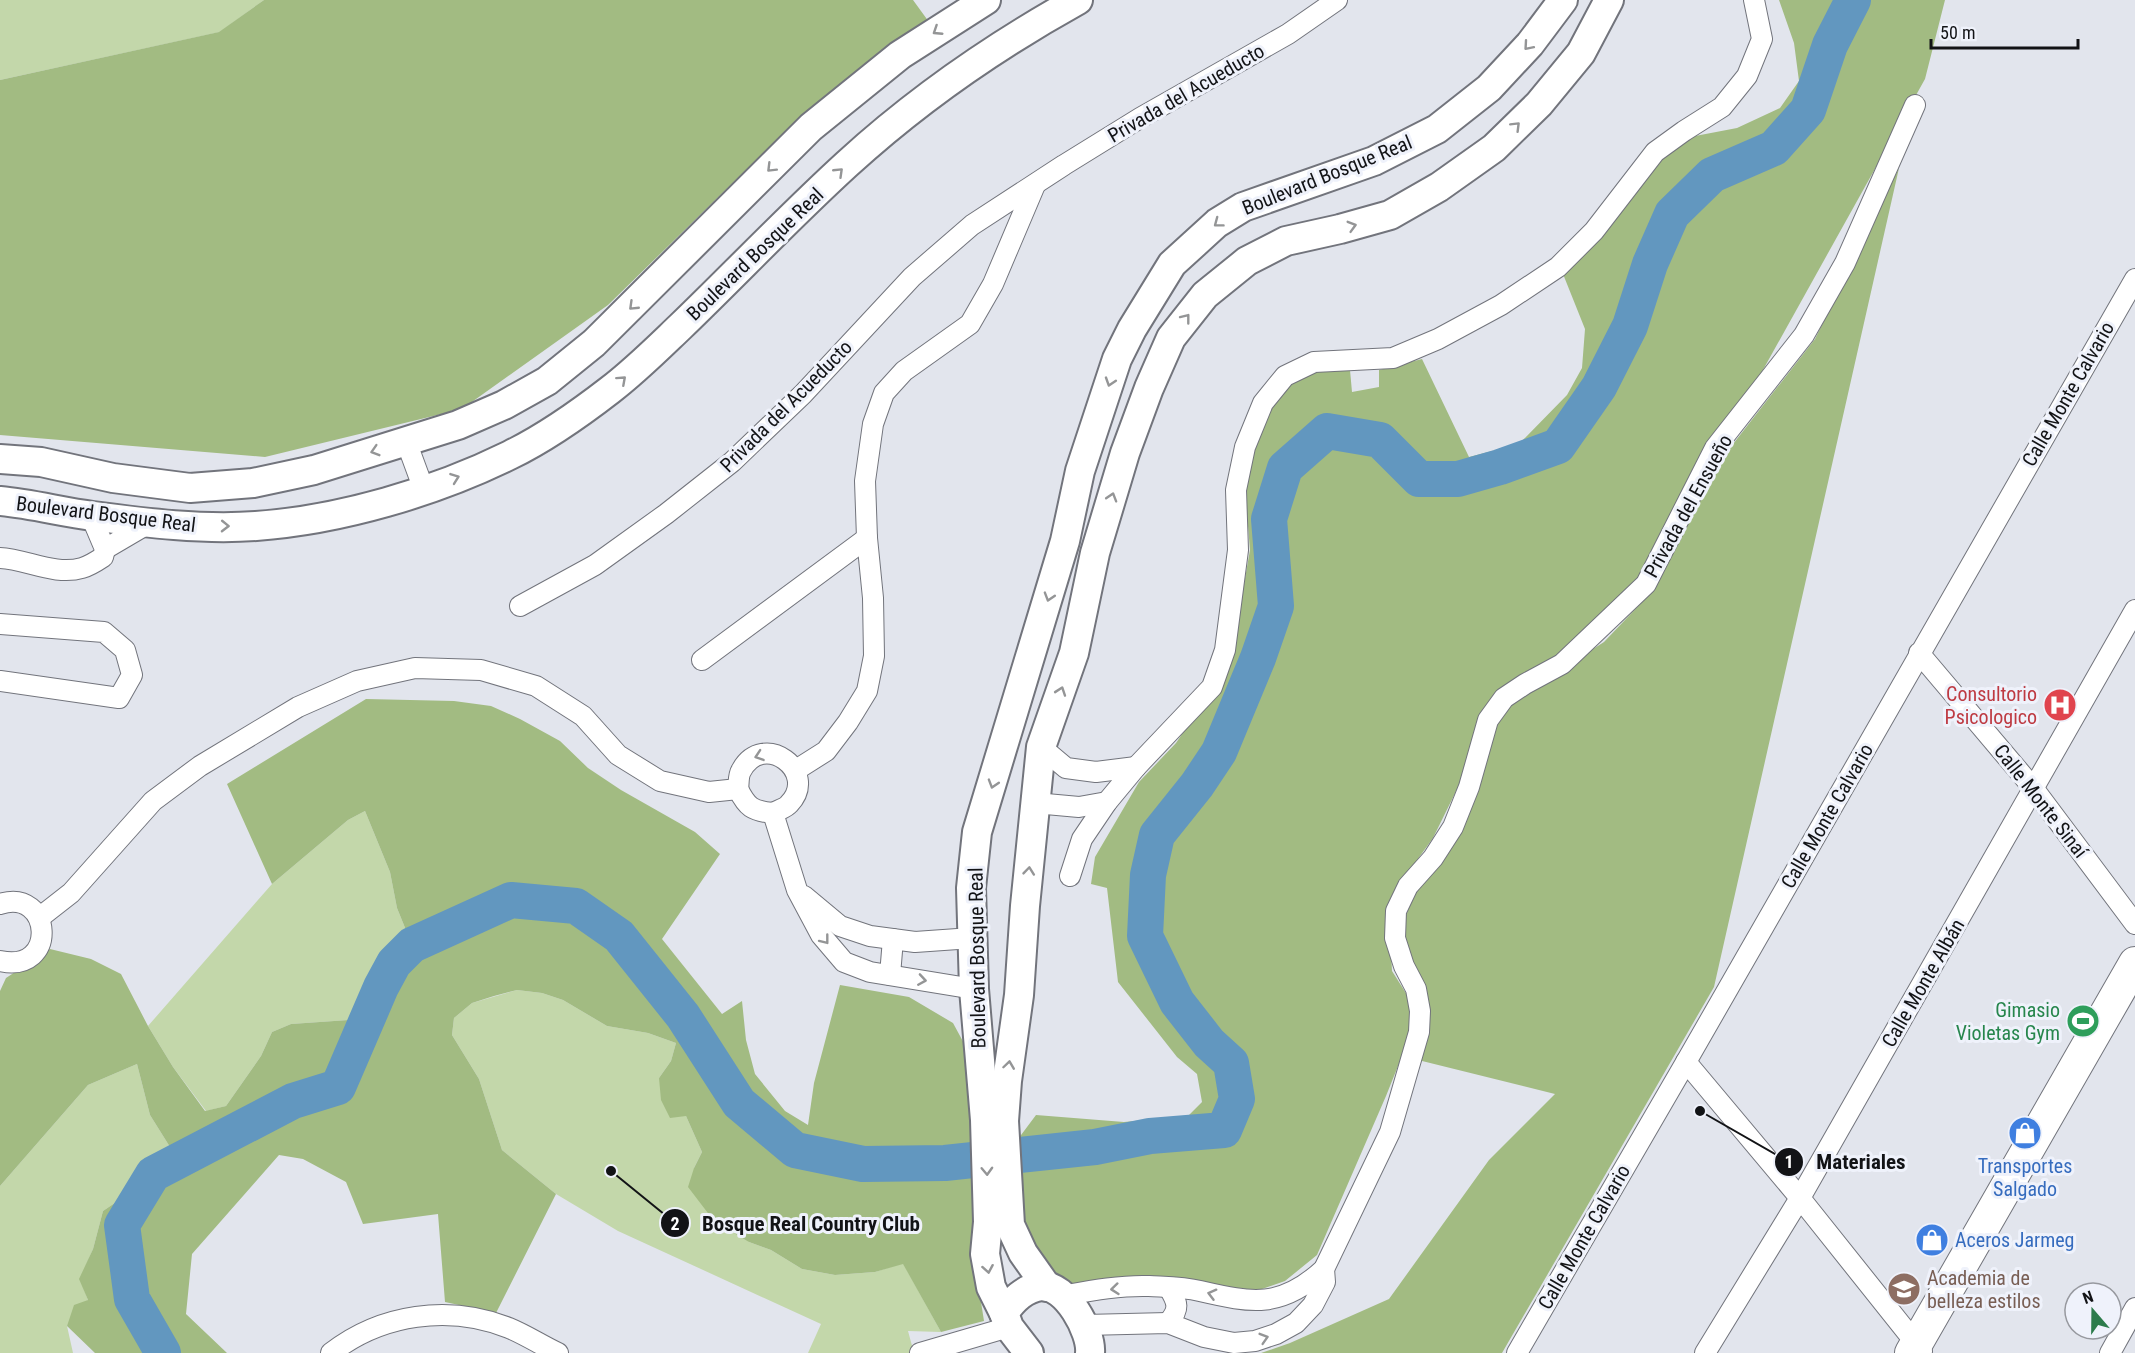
<svg xmlns="http://www.w3.org/2000/svg" width="2135" height="1353" font-family="'Roboto Condensed',sans-serif">
	<rect width="100%" height="100%" fill="#e2e5ed"/>
	<g fill="#c3d7aa">
		<polygon points="0,0 264,0 220,32 0,80"/>
		<polygon points="365,811 390,872 397,908 412,945 394,963 363,1019 291,1024 272,1032 261,1056 226,1106 206,1111 173,1067 148,1026 272,884 348,820"/>
		<polygon points="517,990 542,993 563,1000 607,1026 648,1033 676,1043 671,1061 659,1078 686,1116 702,1152 694,1168 749,1242 771,1250 802,1269 835,1275 875,1272 903,1263 941,1332 908,1331 914,1353 808,1353 821,1324 618,1231 556,1194 502,1150 479,1079 452,1035 454,1018 472,1003"/>
		<polygon points="137,1064 150,1115 175,1155 134,1190 103,1211 93,1249 80,1279 88,1300 67,1326 73,1353 0,1353 0,1186 88,1085"/>
	</g>
	<g fill="#a2bb82">
		<polygon points="264,0 913,0 929,22 797,120 608,305 462,409 265,457 0,435 0,80 219,32"/>
		<polygon points="1779,0 1945,0 1925,79 1749,395 1642,579 1594,629 1479,722 1463,777 1433,838 1407,874 1389,912 1392,971 1409,998 1412,1031 1386,1096 1317,1255 1285,1281 1248,1294 1071,1287 1032,1249 1018,1205 1015,1143 1036,1115 1124,1122 1188,1116 1202,1102 1197,1074 1177,1057 1118,982 1107,888 1091,884 1095,857 1139,782 1176,743 1230,663 1250,550 1244,478 1264,416 1277,392 1312,369 1350,370 1352,392 1379,387 1379,370 1422,359 1469,457 1519,444 1567,395 1582,368 1585,329 1563,274 1614,222 1654,160 1690,137 1737,128 1780,108 1799,81 1794,43"/>
		<polygon points="1899,168 1714,987 1502,1353 1261,1353 1290,1343 1389,1299 1489,1160 1555,1094 1414,1059 1403,923 1420,880 1496,720 1521,691 1548,678 1604,642 1645,599 1668,563 1719,462 1815,339"/>
		<polygon points="366,699 454,701 491,706 520,719 560,741 588,768 621,790 695,832 720,854 662,939 722,1014 742,1001 746,1040 755,1074 785,1111 808,1125 814,1083 840,985 909,997 953,1023 966,1047 973,1093 976,1270 984,1321 941,1332 903,1264 875,1272 835,1275 802,1269 771,1250 749,1242 714,1221 688,1187 694,1168 702,1152 686,1116 670,1118 661,1100 659,1078 671,1061 676,1043 648,1033 607,1026 563,1000 542,993 517,990 494,996 472,1003 454,1018 452,1035 479,1079 502,1150 556,1194 496,1313 445,1302 438,1214 363,1224 346,1182 303,1159 279,1155 192,1254 186,1314 227,1353 95,1353 67,1326 74,1305 88,1300 79,1279 93,1249 103,1211 134,1190 175,1155 150,1115 137,1064 88,1085 0,1186 0,991 6,978 50,949 91,959 121,974 148,1026 173,1067 205,1111 226,1106 261,1056 272,1032 291,1024 363,1019 394,963 412,945 397,908 390,872 365,811 348,820 272,884 227,784"/>
	</g>
	<g fill="none" stroke-linecap="round" stroke-linejoin="round">
		<polyline stroke="#6297bf" stroke-width="36" points="163,1353 132,1299 122,1225 153,1174 293,1101 338,1087 381,987 394,963 412,945 511,900 576,906 619,936 683,1016 739,1103 795,1150 863,1164 945,1163 1095,1147 1150,1136 1224,1130 1237,1099 1231,1063 1209,1043 1177,1002 1145,936 1148,875 1157,835 1197,785 1219,752 1258,658 1276,606 1269,519 1285,468 1327,431 1380,440 1419,479 1458,479 1500,467 1558,446 1599,387 1630,326 1650,264 1672,214 1712,175 1774,148 1808,110 1830,45 1853,0"/>
		<g stroke="#72747c" stroke-width="22">
			<g id="street">
				<polyline points="406,441 424,490"/>
				<polyline points="105,549 151,522"/>
				<path d="M0 558C26 559 55 576 82 568 89 566 97 561 103 557L105 549 91 516"/>
				<polyline points="520,606 595,565 666,514 732,462 803,394 912,277 972,225 1064,165 1140,118 1288,34 1337,0"/>
				<polyline points="0,624 104,632 125,650 132,675 119,698 0,681"/>
				<polyline points="1919,653 2034,789 2135,924"/>
				<polyline points="702,660 867,538"/>
				<polyline points="1041,747 1066,768 1096,772 1136,767"/>
				<polyline points="796,770 826,751 848,722 867,691 874,656 873,598 867,538 865,481 873,424 884,393 904,371 970,324 993,284 1035,185"/>
				<path d="M738 789C739 784 738 776 741 771 763 729 820 772 789 804 786 808 778 810 773 813"/>
				<path d="M738 789C747 807 752 811 773 813"/>
				<polyline points="1035,803 1079,807 1107,802"/>
				<polyline points="773,813 797,890 821,935 844,962 870,972 974,989"/>
				<polyline points="1070,876 1082,839 1107,802 1136,767 1212,687 1225,650 1238,550 1236,490 1245,447 1263,403 1285,376 1314,362 1393,358 1438,339 1501,305 1558,267 1594,231 1655,152 1684,131 1722,107 1747,76 1762,39 1754,0"/>
				<polyline points="804,896 840,926 870,936 915,942 972,938"/>
				<path d="M0 904C52 887 59 974 0 961"/>
				<polyline points="39,918 71,893 153,801 200,766 298,707 357,681 415,668 481,670 536,686 583,716 618,755 660,781 709,792 738,789"/>
				<polyline points="890,975 893,939"/>
				<polyline points="1686,1062 1800,1198 1922,1351"/>
				<path d="M1061 1296C1089 1291 1120 1285 1149 1286 1165 1287 1183 1287 1200 1291 1252 1303 1281 1309 1324 1269L1390 1132 1419 1032 1420 1011 1416 989 1404 966 1395 938 1396 911 1408 886 1433 858 1453 827 1469 787 1488 720 1504 698 1525 684 1562 664 1646 584 1715 448 1804 335 1845 263 1915 105"/>
				<path d="M1168 1323C1180 1309 1178 1303 1169 1288"/>
				<polyline points="1085,1325 1168,1323 1204,1337 1234,1343 1255,1341 1276,1334 1296,1323 1313,1305 1325,1282 1324,1269"/>
				<path d="M331 1353C381 1314 449 1304 509 1328 526 1335 541 1345 558 1353"/>
				<polyline points="920,1353 1009,1327"/>
				<polyline points="1517,1353 1686,1062 2135,279"/>
				<polyline points="1705,1353 1800,1198 2135,610"/>
				<polyline points="2110,1353 2135,1308"/>
			</g>
		</g>
		<g stroke="#72747c" stroke-width="32">
			<g id="secondary">
				<polyline points="0,459 41,462 113,478 190,488 253,483 314,470 458,425 504,405 547,381 594,343 811,127 900,55 986,0"/>
				<path d="M0 501C32 504 62 512 93 516 146 523 203 530 256 526 340 520 435 492 510 455 545 438 579 414 610 390 635 371 658 348 680 327 736 273 790 216 847 164 917 100 995 46 1078 0"/>
				<polyline points="1047,1287 1023,1253 1010,1225 1004,1121 1007,1081 1019,995 1025,906 1041,747 1074,653 1095,553 1125,453 1149,388 1171,338 1205,295 1247,261 1286,241 1340,229 1390,215 1439,187 1494,148 1539,104 1581,53 1609,0"/>
				<polyline points="1004,1313 991,1287 985,1254 988,1222 985,1120 974,989 971,888 977,832 1065,541 1080,471 1117,359 1132,329 1172,264 1217,223 1243,207 1374,161 1437,129 1489,88 1530,44 1563,0"/>
				<path d="M1029 1353 1009 1327 1004 1313C1012 1301 1025 1288 1041 1286 1066 1284 1092 1332 1090 1353"/>
			</g>
		</g>
		<g stroke="#72747c" stroke-width="34">
			<polyline id="primary" points="1911,1353 2135,963"/>
		</g>
		<use href="#street" stroke="#fff" stroke-width="20"/>
		<use href="#secondary" stroke="#fff" stroke-width="28"/>
		<use href="#primary" stroke="#fff" stroke-width="32"/>
	</g>
	<defs><path id="oneway-chevron" d="M-2-3.5L2.5 0L-2 3.5" fill="none" stroke-width="1.6" stroke-linecap="round" stroke-linejoin="round" transform="scale(1.5)"/></defs>
	<g stroke="#949596">
		<use href="#oneway-chevron" transform="translate(937 31) rotate(147)"/>
		<use href="#oneway-chevron" transform="translate(1528 46) rotate(131)"/>
		<use href="#oneway-chevron" transform="translate(1516 126) rotate(-45)"/>
		<use href="#oneway-chevron" transform="translate(771 168) rotate(135)"/>
		<use href="#oneway-chevron" transform="translate(839 172) rotate(-44)"/>
		<use href="#oneway-chevron" transform="translate(1218 223) rotate(143)"/>
		<use href="#oneway-chevron" transform="translate(1352 226) rotate(-16)"/>
		<use href="#oneway-chevron" transform="translate(633 306) rotate(136)"/>
		<use href="#oneway-chevron" transform="translate(1186 318) rotate(-52)"/>
		<use href="#oneway-chevron" transform="translate(622 380) rotate(-42)"/>
		<use href="#oneway-chevron" transform="translate(1110 382) rotate(108)"/>
		<use href="#oneway-chevron" transform="translate(375 451) rotate(163)"/>
		<use href="#oneway-chevron" transform="translate(455 478) rotate(-20)"/>
		<use href="#oneway-chevron" transform="translate(1112 497) rotate(-73)"/>
		<use href="#oneway-chevron" transform="translate(225 526) rotate(1)"/>
		<use href="#oneway-chevron" transform="translate(1049 597) rotate(107)"/>
		<use href="#oneway-chevron" transform="translate(1061 691) rotate(-71)"/>
		<use href="#oneway-chevron" transform="translate(759 756) rotate(161)"/>
		<use href="#oneway-chevron" transform="translate(993 784) rotate(107)"/>
		<use href="#oneway-chevron" transform="translate(1029 871) rotate(-84)"/>
		<use href="#oneway-chevron" transform="translate(825 940) rotate(52)"/>
		<use href="#oneway-chevron" transform="translate(922 980) rotate(9)"/>
		<use href="#oneway-chevron" transform="translate(1009 1065) rotate(-82)"/>
		<use href="#oneway-chevron" transform="translate(987 1171) rotate(88)"/>
		<use href="#oneway-chevron" transform="translate(988 1269) rotate(80)"/>
		<use href="#oneway-chevron" transform="translate(1115 1289) rotate(174)"/>
		<use href="#oneway-chevron" transform="translate(1212 1294) rotate(-165)"/>
		<use href="#oneway-chevron" transform="translate(1264 1338) rotate(-17)"/>
	</g>
	<defs>
		<g id="hospital-disc" transform="scale(1.725)"><circle r="9.5" fill="#e0444e" stroke="#eff2fb"/><path d="M-5-5h3v3.5h4V-5h3V5h-3V1.5h-4V5h-3Z" fill="#fff"/></g>
		<g id="stadium-disc" transform="scale(1.725)"><circle r="9.5" fill="#2e9e5b" stroke="#eff2fb"/><path d="M0-5a6.5 5 0 1 0 0 10a6.5 5 0 1 0 0-10ZM-3.5-1.8h7v3.6h-7Z" fill="#fff"/></g>
		<g id="shop-disc" transform="scale(1.725)"><circle r="9.5" fill="#3f7fe0" stroke="#eff2fb"/><path d="M-5-2.5h2.3a2.7 3.5 0 0 1 5.4 0H5L5.5 6h-11ZM-1.5-2.5h3a1.5 2.3 0 0 0-3 0Z" fill="#fff"/></g>
		<g id="university-disc" transform="scale(1.725)"><circle r="9.5" fill="#8d6e63" stroke="#eff2fb"/><path d="M0-5L7-2L0 1L-7-2ZM-4 1L0 2.5L4 1V4Q0 6-4 4Z" fill="#fff"/></g>
	</defs>
	<g fill-rule="evenodd">
		<use href="#hospital-disc" x="2060" y="705"/>
		<use href="#stadium-disc" x="2083" y="1021"/>
		<use href="#shop-disc" x="2025" y="1133"/>
		<use href="#shop-disc" x="1932" y="1240"/>
		<use href="#university-disc" x="1904" y="1289"/>
	</g>
	<g text-anchor="middle" dominant-baseline="central" stroke-width="6" stroke-linejoin="round" paint-order="stroke">
		<g font-size="20" fill="#121316" stroke="#eff2fb">
			<text transform="translate(1186 93) rotate(-30)">Privada del Acueducto</text>
			<text transform="translate(1327 175) rotate(-22)">Boulevard Bosque Real</text>
			<text transform="translate(755 254) rotate(-44)">Boulevard Bosque Real</text>
			<text transform="translate(2068 394) rotate(-60)">Calle Monte Calvario</text>
			<text transform="translate(786 406) rotate(-45)">Privada del Acueducto</text>
			<text transform="translate(1688 506) rotate(-61)">Privada del Ensueño</text>
			<text transform="translate(106 514) rotate(7)">Boulevard Bosque Real</text>
			<text transform="translate(2041 801) rotate(52)">Calle Monte Sinaí</text>
			<text transform="translate(1827 816) rotate(-60)">Calle Monte Calvario</text>
			<text transform="translate(977 958) rotate(-91)">Boulevard Bosque Real</text>
			<text transform="translate(1923 983) rotate(-60)">Calle Monte Albán</text>
			<text transform="translate(1584 1237) rotate(-60)">Calle Monte Calvario</text>
		</g>
		<g font-size="20" fill="#be3a42" stroke="#eff2fb" text-anchor="end">
			<text x="2037" y="694">Consultorio<tspan x="2037" dy="23">Psicologico</tspan></text>
		</g>
		<g font-size="20" fill="#27864d" stroke="#eff2fb" text-anchor="end">
			<text x="2060" y="1010">Gimasio<tspan x="2060" dy="23">Violetas Gym</tspan></text>
		</g>
		<g font-size="20" fill="#366cbe" stroke="#eff2fb">
			<text x="2025" y="1166">Transportes<tspan x="2025" dy="23">Salgado</tspan></text>
			<text x="1955" y="1240" text-anchor="start">Aceros Jarmeg</text>
		</g>
		<g font-size="20" fill="#785e54" stroke="#eff2fb" text-anchor="start">
			<text x="1927" y="1278">Academia de<tspan x="1927" dy="23">belleza estilos</tspan></text>
		</g>
	</g>
	<path fill="none" stroke="#121316" stroke-width="2" d="M1700 1111L1789 1162M611 1171L675 1223"/>
	<g fill="#121316" stroke="#eff2fb" stroke-width="2">
		<circle cx="1700" cy="1111" r="6"/>
		<circle cx="611" cy="1171" r="6"/>
		<circle cx="1789" cy="1162" r="15"/>
		<circle cx="675" cy="1223" r="15"/>
	</g>
	<g font-size="18" text-anchor="middle" font-weight="bold" fill="#fff">
		<text x="1789" y="1168">1</text>
		<text x="675" y="1230">2</text>
	</g>
	<g font-size="21" text-anchor="middle" font-weight="bold" fill="#121316" stroke="#eff2fb" stroke-width="6" stroke-linejoin="round" paint-order="stroke">
		<text x="1861" y="1169">Materiales</text>
		<text x="811" y="1231">Bosque Real Country Club</text>
	</g>
	<g transform="translate(2093 1311) rotate(340)"><circle r="28" fill="#eff2fb" stroke="#97999f" stroke-width="1.5"/>
	<path d="M0-4.5L10 22L0 15L-10 22Z" fill="#2c7b4b"/>
	<text y="-9" font-size="16" font-weight="bold" text-anchor="middle" fill="#121316">N</text>
	</g>
	<path d="M1931 39v9h147v-9" fill="none" stroke="#121316" stroke-width="3"/>
	<text x="1940" y="39" font-size="18" fill="#121316" stroke="#eff2fb" stroke-width="4.5" paint-order="stroke">50 m</text>
</svg>
